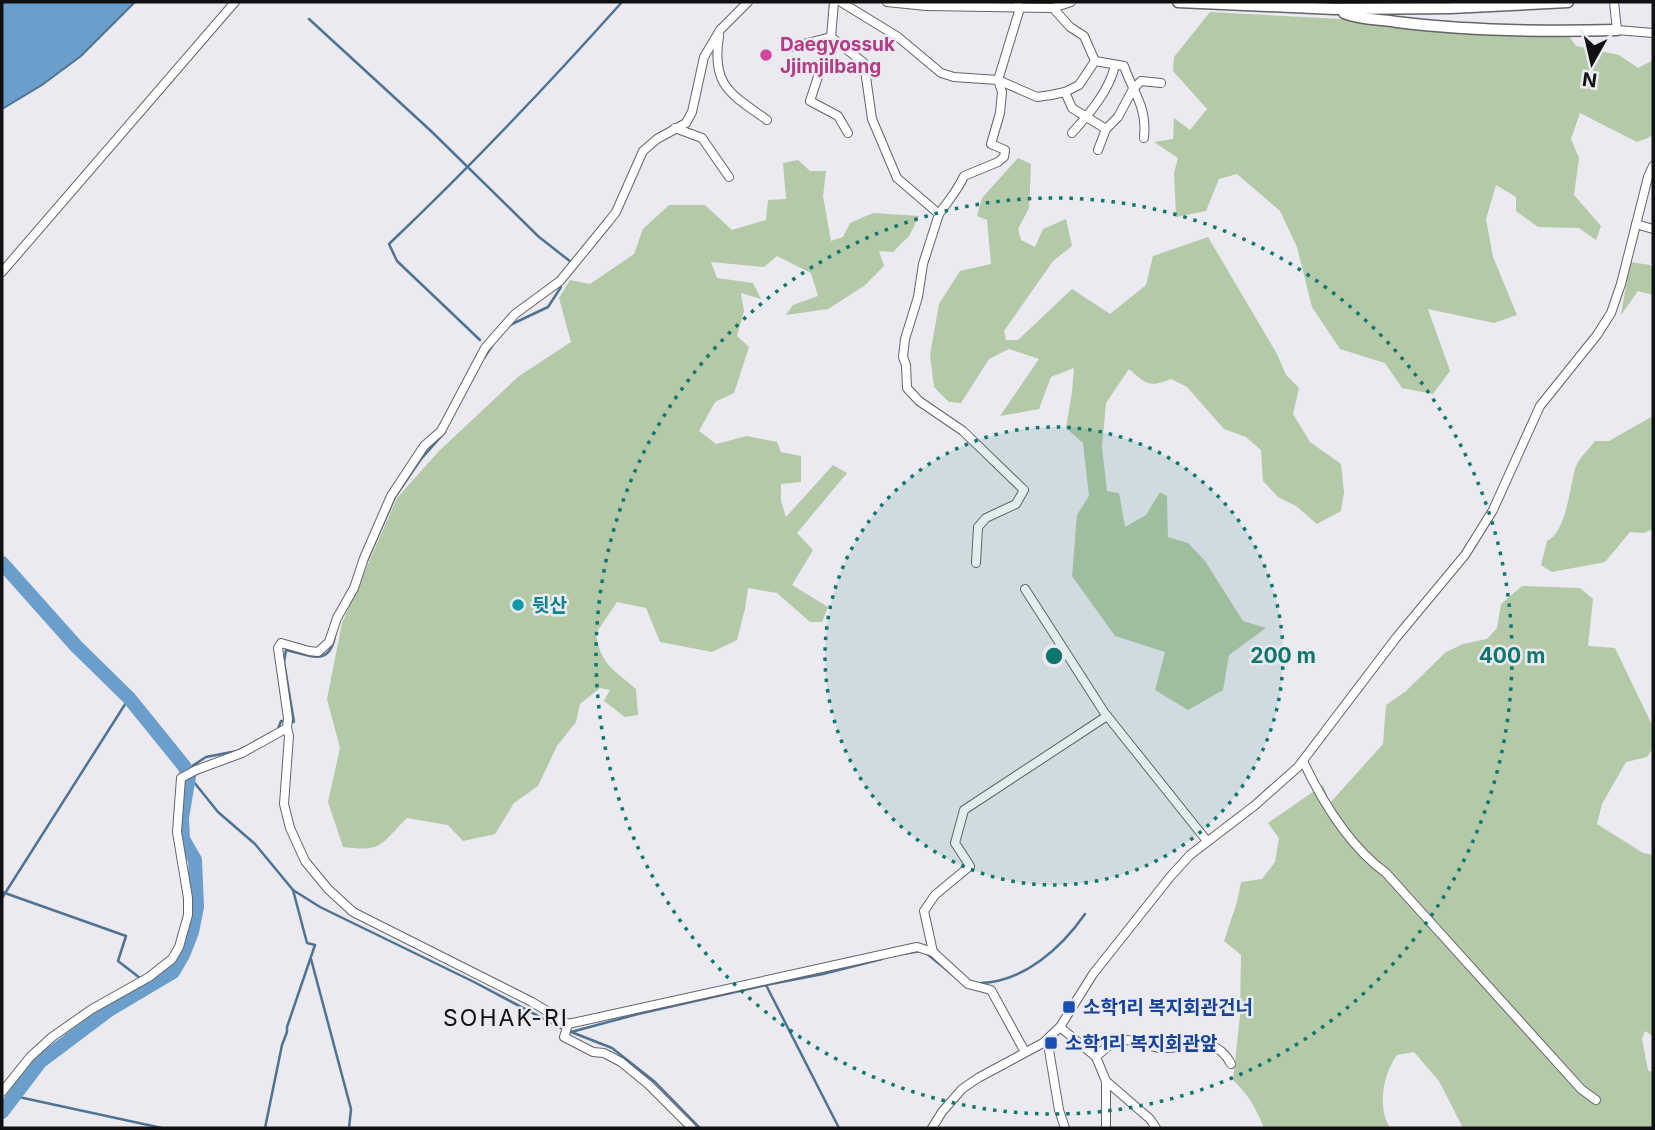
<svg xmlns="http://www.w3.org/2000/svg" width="1655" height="1130" font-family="Inter,'Noto Sans KR',sans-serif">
	<rect width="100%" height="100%" fill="#eaeaf0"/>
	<g fill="#b3c9a7">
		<polygon points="1210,12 1472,26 1544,24 1567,33 1576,46 1619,55 1638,68 1653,60 1653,133 1650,137 1637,142 1580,113 1571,139 1579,158 1574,195 1601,226 1596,240 1579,228 1538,227 1516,211 1516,197 1496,185 1486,219 1493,257 1517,315 1494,323 1428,309 1450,371 1433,394 1402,388 1385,363 1340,349 1312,307 1297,247 1280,211 1237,174 1219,179 1206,211 1176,217 1174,173 1178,158 1154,142 1173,139 1174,118 1190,130 1207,109 1173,71 1174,57"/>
		<path d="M1018 158 1031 164 1029 208 1018 229 1021 240 1035 247 1043 229 1066 219 1072 246 1053 261 1004 331 1006 340H1018L1072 289 1110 314 1146 285 1153 256 1208 237 1277 354 1286 375 1299 388 1293 414 1310 442 1341 464 1344 492 1341 511 1317 524 1296 506 1278 497 1263 481 1261 450 1246 437 1224 429 1187 387 1171 379C1148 388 1147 384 1129 369L1106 403 1102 447 1107 491 1119 493 1125 527 1146 515 1160 492 1167 496 1168 537 1188 543 1205 561 1243 621 1266 628 1229 655 1223 690 1188 710 1155 690 1165 652 1115 636 1072 576 1077 515 1089 496 1083 443 1066 428 1072 392 1074 368 1051 377 1039 409 1000 416 1039 359 1009 349 989 359 961 403 949 402 934 387 930 355 939 304 960 271 991 264 987 220 977 216 982 198Z"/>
		<path d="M798 160 810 171H826L823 196 831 241 843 237 850 223 873 213 919 216 909 236 893 252 879 251 884 266 864 286 828 309 786 315 793 305 818 296 811 273 777 256 764 267 711 262 717 278 753 283 761 299 741 293 744 311 737 336 749 347 734 393 715 402 699 431 716 444 747 436 777 442 781 452 801 456V482L781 484V501L786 517 833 465 847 473 797 533 813 550 792 585 828 607 822 622H810L777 593 748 588 745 609 737 640 712 652 660 642 646 608 617 602 596 633C600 664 613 669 636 689L638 715 625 717 604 701 610 690 600 688 580 704 576 722 557 746 538 786 514 803 495 834 463 841 448 825 407 818C379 845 384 852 343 847L328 802 340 748 327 699 342 623 397 498 439 451 519 376 571 342 559 298 570 280 590 284 634 254 643 229 669 205H705L732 230 766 220 768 200 786 199 783 163Z"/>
		<polygon points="1630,262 1650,265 1653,270 1653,295 1638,291 1621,315"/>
		<path d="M1653 416V529L1644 533 1630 532 1605 562 1552 572 1541 565 1547 541C1566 533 1570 487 1575 469 1578 459 1589 449 1595 441H1609Z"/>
		<path d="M1522 586 1580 588 1593 599 1588 646 1615 648 1653 727V748L1647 757 1626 762 1602 804 1597 824 1643 853 1653 855V1036L1645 1031 1642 1039 1648 1070 1653 1073V1128H1463L1439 1081 1414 1052 1397 1055C1383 1074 1377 1107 1390 1128H1264C1257 1110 1248 1094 1233 1080L1240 1016 1241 955 1224 941 1237 902 1241 882 1262 879 1275 862 1279 838 1268 823 1323 785 1330 803 1383 744 1386 705 1406 691 1446 652 1463 644 1487 639 1497 628 1501 604Z"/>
	</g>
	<polygon fill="#6b9ecb" stroke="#507394" stroke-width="2" points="2,2 135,2 81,56 42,85 2,109"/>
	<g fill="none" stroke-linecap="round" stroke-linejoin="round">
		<g stroke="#507394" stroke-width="2.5">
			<polyline points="309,19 431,131 539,237 571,262"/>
			<polyline points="510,325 548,307 561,287"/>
			<path d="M480 340 397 261 389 244C471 166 547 86 622 2"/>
			<polyline points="484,358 494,343"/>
			<polyline points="366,563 395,497 421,459 445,432"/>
			<path d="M278 729 281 721 294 722 284 662 286 650C309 655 329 668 335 636"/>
			<polyline points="186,770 206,757 237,751 247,746"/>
			<polyline points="189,776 218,812 255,844 293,890 320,907 474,982 561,1028 612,1048 655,1082 700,1128"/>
			<polyline points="2,892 126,936 118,961 140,978"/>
			<polyline points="2,898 129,698"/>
			<polyline points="926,953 964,984"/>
			<polyline points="903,954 920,951"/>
			<polyline points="311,959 351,1109 349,1128"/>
			<path d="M981 983C1024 982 1062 947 1085 914"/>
			<polyline points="766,985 823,974 882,959"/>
			<polyline points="571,1032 638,1014 766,985 839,1128"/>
			<polyline points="14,1096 162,1128"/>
			<polyline points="265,1128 282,1045 287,1032 287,1027 315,945 307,943 293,890"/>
		</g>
		<polyline stroke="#6b9ecb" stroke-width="14" points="2,563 76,646 129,698 184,766 189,776 182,818 183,839 195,860 197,907 192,932 183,955 173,972 109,1010 40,1062 2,1112"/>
		<g stroke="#64646a" stroke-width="10">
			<g id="minor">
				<polyline points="748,2 720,30 704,57 692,112 686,123 657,139 643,151 616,212 609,221 560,281 515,314 485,348 441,431 424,446 391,496 364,558 354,588 337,618 329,642 318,652 309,651 281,643 278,648 288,718 287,728 289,736 284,804 290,828 305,861 328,889 353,912 532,1002 568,1024 917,947 933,952 968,984 991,990 1025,1052"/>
				<polyline points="834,2 831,37 864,63 872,119 897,178 939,214 923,264 918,297 905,339 903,357 906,365 907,388 919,401 963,431 1024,490 1016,504 986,518 978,527 976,563"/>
				<polyline points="841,2 898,37 941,73 954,77 998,80 1037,97 1051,95 1065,92 1079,85 1095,61 1084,36 1070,27 1053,8"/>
				<polyline points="887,2 926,6 1053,8 1071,2"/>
				<polyline points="1614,2 1617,30 1653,33"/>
				<path d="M719 36C711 86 731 94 767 120"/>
				<polyline points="792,47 831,37 810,101 838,116 848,133"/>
				<path d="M1095 61 1124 66C1134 95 1147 105 1144 138"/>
				<polyline points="1065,92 1072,108 1106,129"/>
				<polyline points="675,128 702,138 729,177"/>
				<path d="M1072 133C1089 114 1110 90 1115 65"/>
				<polyline points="1098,150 1106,129 1118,117 1133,89 1141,81 1161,83"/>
				<path d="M939 214C948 201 958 190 964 176L998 162 1004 157 1005 150 991 144 1000 113 1002 92 998 80 1020 8 1017 2"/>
				<polyline points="1636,224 1653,229"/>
				<polyline points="2,272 235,2"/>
				<polyline points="1025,589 1104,712 1207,841"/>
				<path d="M1303 761C1322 801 1349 846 1386 873L1581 1089 1596 1100"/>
				<polyline points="933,952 924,911 935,895 970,866 955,843 964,810 1107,716"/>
				<polyline points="568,1024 564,1037 593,1052 604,1053 621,1062 649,1085 692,1128"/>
				<polyline points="1060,1027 1096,1057 1106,1081 1106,1128"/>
				<polyline points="1051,1036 1048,1044 1059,1110 1065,1128"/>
				<path d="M1096 1057C1103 1051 1109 1043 1118 1041 1133 1037 1147 1047 1161 1048 1188 1050 1214 1032 1231 1064"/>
				<polyline points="1106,1081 1150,1119 1156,1128"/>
				<polyline points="2,1092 30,1057 52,1037 92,1009 149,977 172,959 179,947 188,915 188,898 177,832 181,778 196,770 242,753 287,728"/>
				<polyline points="932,1128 942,1112 962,1089 978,1078 1043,1043 1060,1027 1093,974 1170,877 1190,855 1254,806 1298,767 1396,638 1465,555 1493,510 1540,406 1597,335 1611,313 1621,284 1648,177 1653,166"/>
			</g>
		</g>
		<g stroke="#64646a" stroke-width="13">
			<g id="highway">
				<polyline points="1178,2 1335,9 1451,8 1568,2"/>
				<path d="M1344 13C1360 20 1380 19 1397 22 1470 31 1543 32 1617 30"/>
			</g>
		</g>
		<use href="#minor" stroke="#fff" stroke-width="8"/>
		<use href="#highway" stroke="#fff" stroke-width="10"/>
	</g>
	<circle cx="1054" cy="656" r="229" fill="#0f766e" fill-opacity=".12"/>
	<g fill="none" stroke="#0f766e" stroke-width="3.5" stroke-dasharray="3.5 7">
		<circle cx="1054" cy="656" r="229"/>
		<circle cx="1054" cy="656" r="458"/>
	</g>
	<circle fill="#d1479c" stroke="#eaeaf0" stroke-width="2.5" cx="766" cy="55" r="7"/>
	<circle fill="#0f9aa8" stroke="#eaeaf0" stroke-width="2.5" cx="518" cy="605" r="7"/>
	<g fill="#1a4fb4" stroke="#eaeaf0" stroke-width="2.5">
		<rect x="1062" y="1000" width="14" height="14" rx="3.5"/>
		<rect x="1044" y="1036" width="14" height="14" rx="3.5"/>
	</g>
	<g text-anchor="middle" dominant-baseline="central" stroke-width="5" stroke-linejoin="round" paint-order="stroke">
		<g font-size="19" font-weight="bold" fill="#b23c85" stroke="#eaeaf0" text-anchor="start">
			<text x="780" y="44">Daegyossuk<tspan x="780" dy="22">Jjimjilbang</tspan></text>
		</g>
		<g font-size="19" font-weight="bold" fill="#0d838f" stroke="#eaeaf0" text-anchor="start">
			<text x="532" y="605">뒷산</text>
		</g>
		<g font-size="19" font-weight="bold" fill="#164399" stroke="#eaeaf0" text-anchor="start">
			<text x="1083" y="1007">소학1리 복지회관건너</text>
			<text x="1065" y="1043">소학1리 복지회관앞</text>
		</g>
		<g font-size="23" letter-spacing="2" fill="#101012" stroke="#eaeaf0">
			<text x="506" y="1018">SOHAK-RI</text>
		</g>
	</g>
	<circle cx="1054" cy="656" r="10" fill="#0f766e" stroke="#eaeaf0" stroke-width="3.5"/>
	<g font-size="21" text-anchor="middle" font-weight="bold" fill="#0f766e" stroke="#eaeaf0" stroke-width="5" stroke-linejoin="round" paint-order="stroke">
		<text x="1283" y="663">200 m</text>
		<text x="1512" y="663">400 m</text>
	</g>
	<rect width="1655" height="1130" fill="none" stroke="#101012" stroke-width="7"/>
	<g transform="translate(1592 63) rotate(188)" stroke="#eaeaf0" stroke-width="5" paint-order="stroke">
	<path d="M0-5L12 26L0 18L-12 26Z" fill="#101012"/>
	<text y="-10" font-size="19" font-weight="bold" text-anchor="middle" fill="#101012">N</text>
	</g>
</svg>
